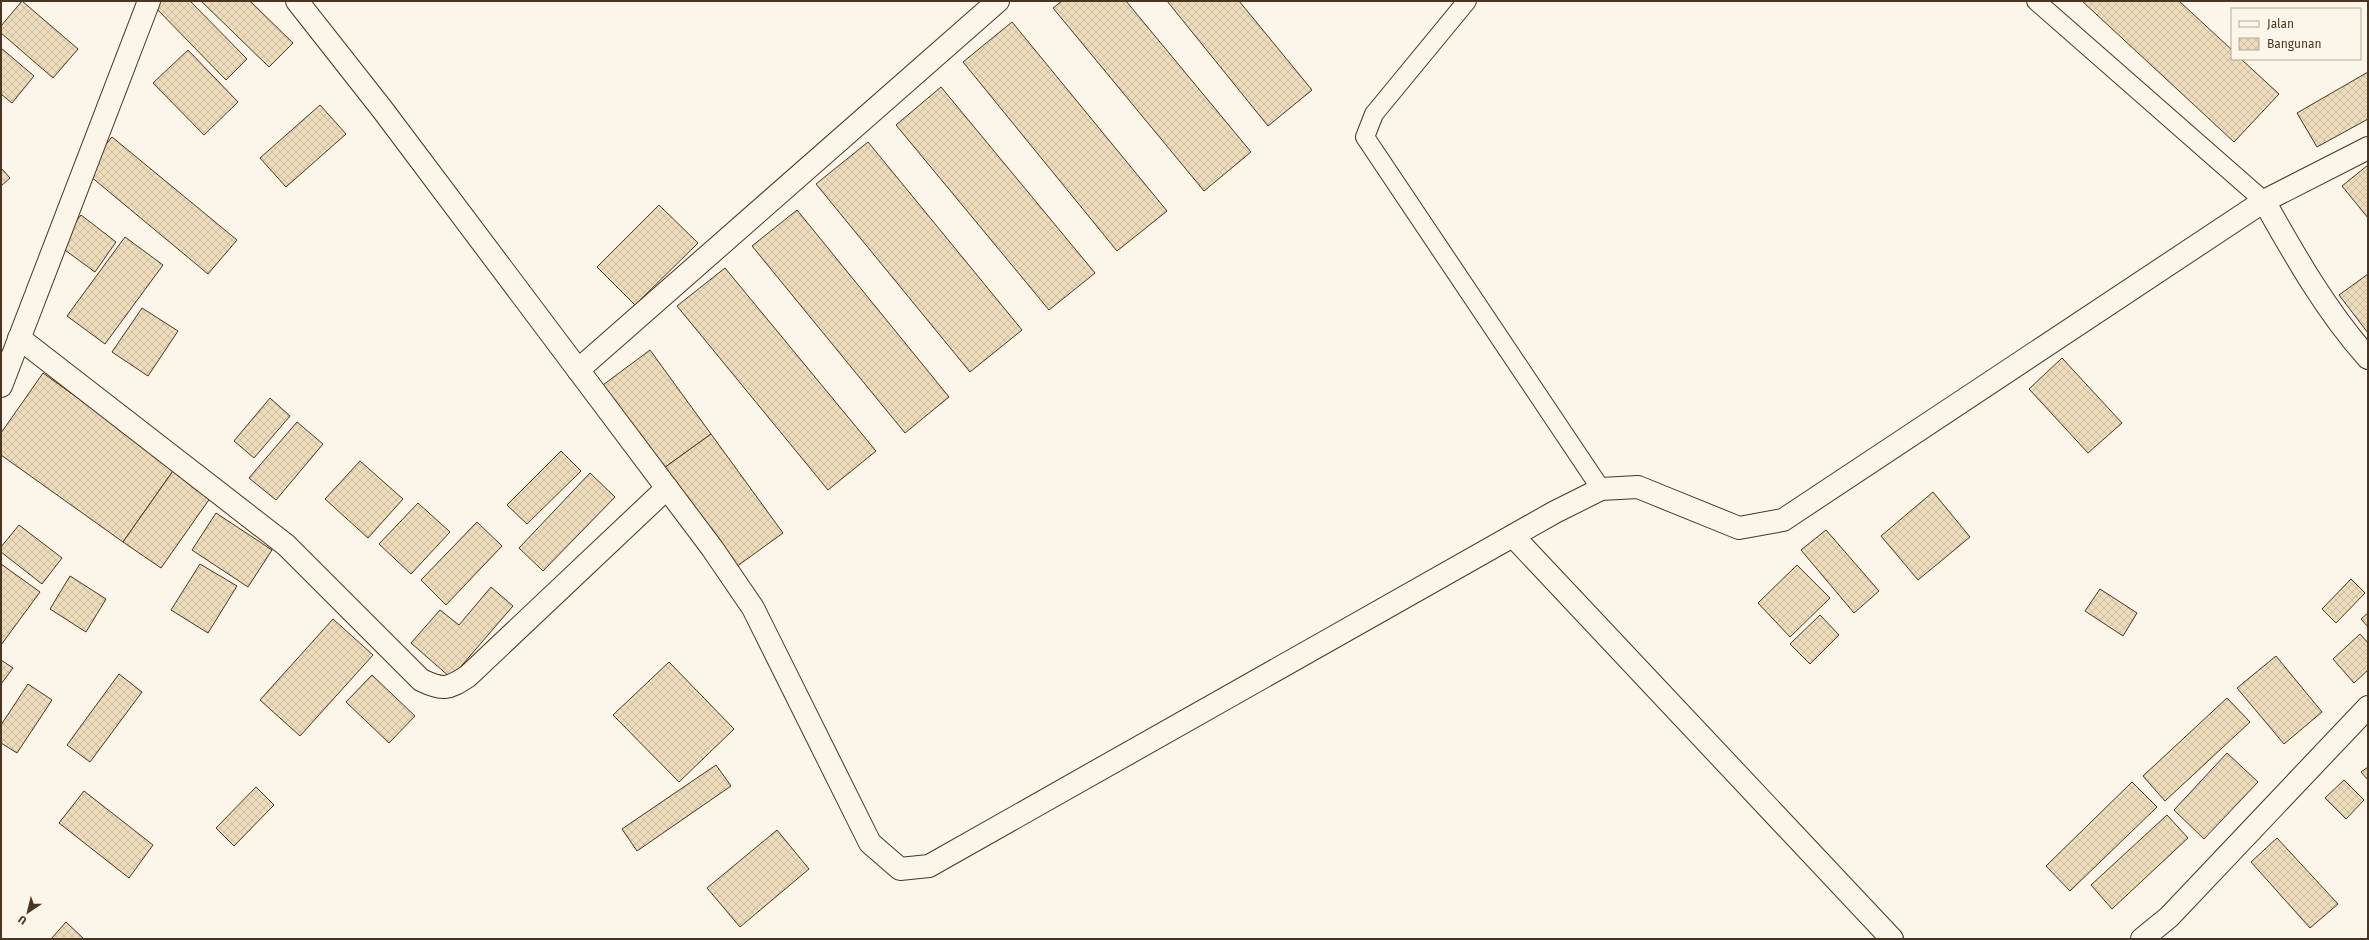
<svg xmlns="http://www.w3.org/2000/svg" width="2369" height="940" font-family="'Fira Sans',sans-serif">
	<defs>
		<pattern id="building-cross-hatch" width="8" height="8" patternUnits="userSpaceOnUse"><rect width="8" height="8" fill="#ecdcbc"/><path d="M0 0l8 8M0 8l8-8" fill="none" stroke="#ccbda1"/></pattern>
	</defs>
	<rect width="100%" height="100%" fill="#fbf6e9"/>
	<g fill="url(#building-cross-hatch)" stroke="#4a3520">
		<polygon points="22,1 78,49 53,78 1,33 1,26"/>
		<polygon points="161,1 190,1 247,59 226,80 155,7"/>
		<polygon points="201,1 250,1 293,43 269,67"/>
		<polygon points="1062,1 1126,1 1251,152 1204,191 1053,8"/>
		<polygon points="1167,1 1239,1 1312,90 1268,126"/>
		<polygon points="2082,1 2179,1 2232,50 2232,59 2241,59 2279,94 2234,142"/>
		<polygon points="1012,22 1167,211 1117,251 963,62"/>
		<polygon points="1,48 34,76 12,103 1,94"/>
		<polygon points="188,50 238,102 204,135 153,83"/>
		<polygon points="2368,72 2368,119 2317,147 2297,113"/>
		<polygon points="941,87 1095,273 1049,310 896,125"/>
		<polygon points="320,105 346,134 286,187 260,158"/>
		<polygon points="112,137 237,240 208,274 84,171"/>
		<polygon points="868,142 1022,330 970,372 816,184"/>
		<polygon points="2368,165 2368,218 2342,186"/>
		<polygon points="1,168 10,178 1,186"/>
		<polygon points="659,205 698,243 635,305 597,267"/>
		<polygon points="797,210 949,397 905,433 752,246"/>
		<polygon points="81,215 116,242 95,272 58,245"/>
		<polygon points="125,237 163,265 105,344 67,316"/>
		<polygon points="725,268 876,451 828,490 677,306"/>
		<polygon points="2368,274 2368,333 2339,295"/>
		<polygon points="142,308 178,331 148,376 112,352"/>
		<polygon points="650,350 711,434 664,468 603,385"/>
		<polygon points="2062,358 2122,423 2088,453 2029,389"/>
		<polygon points="43,373 175,468 123,542 1,455 1,433"/>
		<polygon points="270,398 290,416 254,458 234,441"/>
		<polygon points="297,422 323,444 276,500 249,478"/>
		<polygon points="711,434 783,533 736,567 664,468"/>
		<polygon points="561,451 581,471 527,524 507,505"/>
		<polygon points="360,461 403,499 368,538 325,499"/>
		<polygon points="175,468 213,494 161,568 123,542"/>
		<polygon points="590,473 615,497 543,571 519,548"/>
		<polygon points="1933,492 1970,537 1918,580 1881,536"/>
		<polygon points="418,503 450,532 411,574 379,544"/>
		<polygon points="216,513 272,550 248,587 192,550"/>
		<polygon points="477,522 502,546 446,605 421,580"/>
		<polygon points="19,525 62,558 42,584 1,552 1,547"/>
		<polygon points="1826,530 1879,591 1854,613 1801,550"/>
		<polygon points="1,564 40,592 1,645"/>
		<polygon points="200,564 237,586 208,633 171,610"/>
		<polygon points="1797,565 1830,598 1790,637 1758,603"/>
		<polygon points="70,576 106,599 86,632 50,609"/>
		<polygon points="2351,579 2365,593 2336,623 2322,609"/>
		<polygon points="491,587 513,606 451,678 411,643 440,610 459,625"/>
		<polygon points="2100,589 2137,613 2123,636 2085,611"/>
		<polygon points="2368,613 2368,627 2361,619"/>
		<polygon points="1820,615 1839,635 1810,664 1790,644"/>
		<polygon points="333,619 373,655 300,736 260,700"/>
		<polygon points="2360,634 2368,643 2368,670 2354,683 2333,659"/>
		<polygon points="2276,656 2322,712 2284,744 2237,688"/>
		<polygon points="1,660 13,668 1,684"/>
		<polygon points="669,662 734,729 679,782 613,715"/>
		<polygon points="119,674 142,692 90,762 67,745"/>
		<polygon points="372,675 415,716 389,743 346,702"/>
		<polygon points="28,684 52,700 17,753 1,743 1,725"/>
		<polygon points="2227,698 2250,722 2165,801 2143,776"/>
		<polygon points="2227,753 2258,782 2204,839 2174,810"/>
		<polygon points="716,765 731,786 637,851 622,829"/>
		<polygon points="2368,767 2368,780 2361,772"/>
		<polygon points="2344,780 2364,800 2346,819 2325,798"/>
		<polygon points="2132,782 2157,807 2070,891 2046,866"/>
		<polygon points="256,787 274,805 234,846 216,828"/>
		<polygon points="84,791 153,845 129,878 59,823"/>
		<polygon points="2167,815 2188,838 2112,909 2091,885"/>
		<polygon points="777,830 809,869 740,927 707,888"/>
		<polygon points="2277,838 2338,904 2310,928 2251,862"/>
		<polygon points="66,922 84,939 51,939"/>
	</g>
	<g fill="none" stroke-linecap="round" stroke-linejoin="round">
		<g stroke="#4a3520" stroke-width="20">
			<g id="lane">
				<polyline points="1467,1 1374,114 1365,137 1601,489"/>
				<polyline points="2036,1 2264,201"/>
			</g>
		</g>
		<g stroke="#4a3520" stroke-width="24">
			<g id="street">
				<polyline points="297,1 382,109 712,548 753,608 870,843 900,869 929,866 1555,512 1601,489 1638,487 1739,528 1783,520 2264,201 2368,148"/>
				<path d="M2264 201C2295 256 2326 311 2368 358"/>
				<path d="M19 338 286 545 421 680C443 690 447 690 468 676L667 488"/>
				<polyline points="578,370 998,1"/>
				<polyline points="1,386 149,1"/>
				<polyline points="1513,536 1892,939"/>
				<polyline points="2142,939 2169,917 2368,707"/>
			</g>
		</g>
		<use href="#lane" stroke="#fbf6e9" stroke-width="18"/>
		<use href="#street" stroke="#fbf6e9" stroke-width="22"/>
	</g>
	<rect width="2369" height="940" fill="none" stroke="#4a3520" stroke-width="4"/>
	<rect x="2231" y="8" width="130" height="52" fill="#fbf6e9" stroke="#b4a999"/>
	<rect x="2239" y="21" width="20" height="6" fill="#fbf6e9" stroke="#b4a999"/>
	<text x="2267" y="28" font-size="12" fill="#4a3520">Jalan</text>
	<rect x="2239" y="38" width="20" height="12" fill="url(#building-cross-hatch)" stroke="#b4a999"/>
	<text x="2267" y="48" font-size="12" fill="#4a3520">Bangunan</text>
	<g transform="translate(28 912) rotate(215)" stroke="#fbf6e9" stroke-width="3" paint-order="stroke">
	<path d="M0-3L7 15L0 10L-7 15Z" fill="#4a3520"/>
	<text y="-6" font-size="11" font-weight="bold" text-anchor="middle" fill="#4a3520">U</text>
	</g>
</svg>
